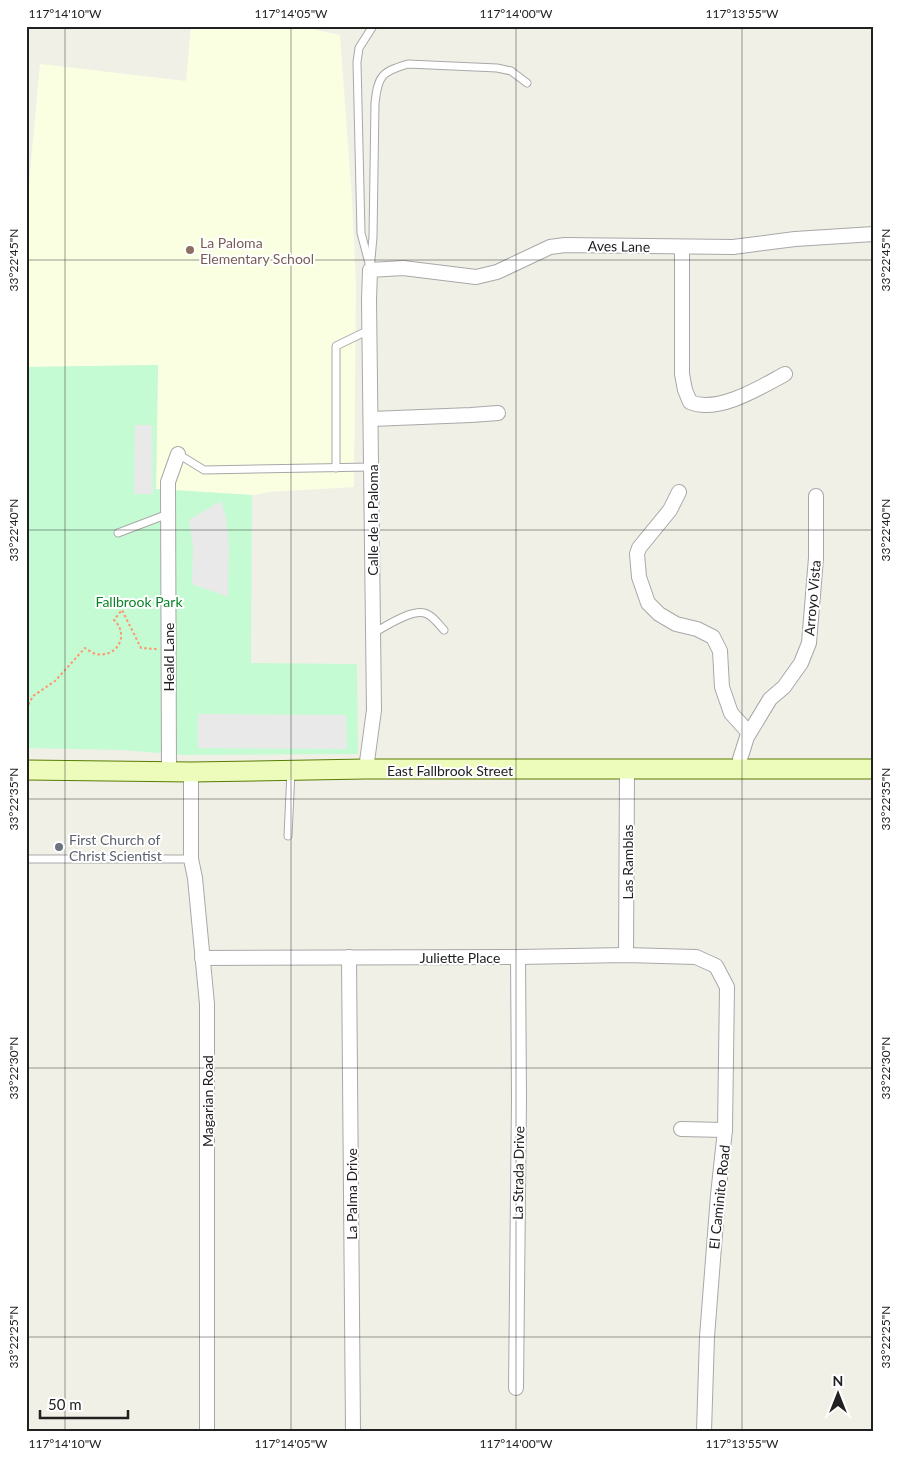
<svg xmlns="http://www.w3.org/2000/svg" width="900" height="1457" font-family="Lato,sans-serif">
	<rect width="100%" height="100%" fill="#f1f0e7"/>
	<polygon fill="#faffe2" points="191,26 316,26 316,30 340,35 352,199 356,284 354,487 269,492 252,495 156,489 158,365 26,367 26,216 40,64 186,81"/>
	<polygon fill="#c5fbd3" points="158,365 156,489 252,495 251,663 357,664 358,754 183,755 122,750 26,748 26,367"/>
	<g fill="#e9e9e9">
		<polygon points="135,425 152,425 153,494 134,494"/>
		<polygon points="221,501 226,518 229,545 228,597 192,584 193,547 189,520"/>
		<polygon points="198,714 346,715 347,749 198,748"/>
	</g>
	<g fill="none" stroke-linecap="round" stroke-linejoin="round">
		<g stroke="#a8a8a8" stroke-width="9">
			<g id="service">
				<polyline points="369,263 361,233 357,62 359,48 373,26"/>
				<path d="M370 270 373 237 375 103C378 76 381 72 408 64L497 68 511 71 527 83"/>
				<polyline points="178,454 204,470 371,467"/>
				<polyline points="336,468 336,346 369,330"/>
				<polyline points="118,533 168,514"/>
				<path d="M373 633C385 627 414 607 427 614 434 617 439 625 444 630"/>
				<polyline points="288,836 291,771"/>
				<polyline points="26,859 191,859"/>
			</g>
		</g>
		<g stroke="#a8a8a8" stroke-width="16">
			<g id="minor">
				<path d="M682 247V374L685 390 690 402C718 414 761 387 785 374"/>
				<polyline points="371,419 471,415 498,413"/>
				<polyline points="679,492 670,510 639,548 637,554 639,577 648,603 659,614 676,624 697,629 713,637 720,651 722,687 731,713 749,733"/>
				<polyline points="366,769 374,710 369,300 370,270 403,268 476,277 497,272 550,247 565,245 733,247 795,239 874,234"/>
				<polyline points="740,769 740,759 747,737 770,699 784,687 801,663 809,643 816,558 816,496"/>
				<polyline points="169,772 168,482 178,454"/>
				<polyline points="191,772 191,859 195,878 207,1004 207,1431"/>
				<polyline points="626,955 627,770"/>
				<polyline points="349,957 353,1431"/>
				<polyline points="202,958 518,957 626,955 696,957 716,966 727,987 725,1130 718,1195 707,1337 704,1431"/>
				<polyline points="681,1129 725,1130"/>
				<polyline points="516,1388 519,1098 518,957"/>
			</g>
		</g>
		<g stroke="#5a7d03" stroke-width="21">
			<polyline id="secondary" points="26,770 191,772 366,769 874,769"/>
		</g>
		<path stroke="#fd956d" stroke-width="2" stroke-dasharray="2.5 2.5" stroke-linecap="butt" d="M26 709 33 696 55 681 85 648C88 650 92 653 96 654 117 658 130 635 114 620L122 610 141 648 157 649"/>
		<use href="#service" stroke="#fff" stroke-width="7"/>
		<use href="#minor" stroke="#fff" stroke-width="14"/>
		<use href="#secondary" stroke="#edfbbb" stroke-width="19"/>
	</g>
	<path fill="none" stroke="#212121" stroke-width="1" stroke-opacity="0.45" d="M65 26V1431M291 26V1431M516 26V1431M742 26V1431M26 260H874M26 530H874M26 799H874M26 1068H874M26 1337H874"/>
	<circle fill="#8d6e63" stroke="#fff" stroke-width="2" cx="190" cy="250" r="5"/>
	<circle fill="#6b7280" stroke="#fff" stroke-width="2" cx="59" cy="847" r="5"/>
	<g text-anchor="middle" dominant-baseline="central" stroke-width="4" stroke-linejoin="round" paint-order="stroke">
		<g font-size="14" fill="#785e54" stroke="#fff" text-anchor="start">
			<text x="200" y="242">La Paloma<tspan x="200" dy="16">Elementary School</tspan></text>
		</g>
		<g font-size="14" fill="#212121" stroke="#fff">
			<text transform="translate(619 246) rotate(1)">Aves Lane</text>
			<text transform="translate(372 520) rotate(-90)">Calle de la Paloma</text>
			<text transform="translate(812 598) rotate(-85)">Arroyo Vista</text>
			<text transform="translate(168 657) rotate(-90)">Heald Lane</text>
			<text x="450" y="770">East Fallbrook Street</text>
			<text transform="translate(627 862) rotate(-90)">Las Ramblas</text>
			<text x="460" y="957">Juliette Place</text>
			<text transform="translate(207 1101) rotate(-90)">Magarian Road</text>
			<text transform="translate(518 1173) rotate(-89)">La Strada Drive</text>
			<text transform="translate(351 1194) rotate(-90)">La Palma Drive</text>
			<text transform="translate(719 1197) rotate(-84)">El Caminito Road</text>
		</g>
		<g font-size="14" fill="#0a8429" stroke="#fff">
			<text x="139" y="601">Fallbrook Park</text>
		</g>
		<g font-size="14" fill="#5b616d" stroke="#fff" text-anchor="start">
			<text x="69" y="839">First Church of<tspan x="69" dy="16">Christ Scientist</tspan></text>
		</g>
	</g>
	<rect width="900" height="1457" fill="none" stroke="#ffffff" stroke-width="55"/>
	<g transform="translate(838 1394)" stroke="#ffffff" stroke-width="4" paint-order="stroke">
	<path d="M0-4L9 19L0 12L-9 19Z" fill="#212121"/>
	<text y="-8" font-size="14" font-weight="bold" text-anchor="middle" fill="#212121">N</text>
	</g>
	<path d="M40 1410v8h88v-8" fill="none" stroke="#212121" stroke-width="2.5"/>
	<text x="48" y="1410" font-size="15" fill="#212121" stroke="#ffffff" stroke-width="4" paint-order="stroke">50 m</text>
	<rect x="28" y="28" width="844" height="1402" fill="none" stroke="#212121" stroke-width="2"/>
	<g font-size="12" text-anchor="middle" fill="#212121">
		<text x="65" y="18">117°14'10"W</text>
		<text x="291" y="18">117°14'05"W</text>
		<text x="516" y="18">117°14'00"W</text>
		<text x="742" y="18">117°13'55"W</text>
		<text transform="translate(14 260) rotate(-90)" y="4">33°22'45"N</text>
		<text transform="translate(886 260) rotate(-90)" y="4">33°22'45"N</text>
		<text transform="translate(14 530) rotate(-90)" y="4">33°22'40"N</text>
		<text transform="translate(886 530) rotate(-90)" y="4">33°22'40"N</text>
		<text transform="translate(14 799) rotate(-90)" y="4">33°22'35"N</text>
		<text transform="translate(886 799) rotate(-90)" y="4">33°22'35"N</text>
		<text transform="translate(14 1068) rotate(-90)" y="4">33°22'30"N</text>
		<text transform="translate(886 1068) rotate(-90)" y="4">33°22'30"N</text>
		<text transform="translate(14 1337) rotate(-90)" y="4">33°22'25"N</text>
		<text transform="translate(886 1337) rotate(-90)" y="4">33°22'25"N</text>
		<text x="65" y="1448">117°14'10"W</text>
		<text x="291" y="1448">117°14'05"W</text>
		<text x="516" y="1448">117°14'00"W</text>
		<text x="742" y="1448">117°13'55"W</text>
	</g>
</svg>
